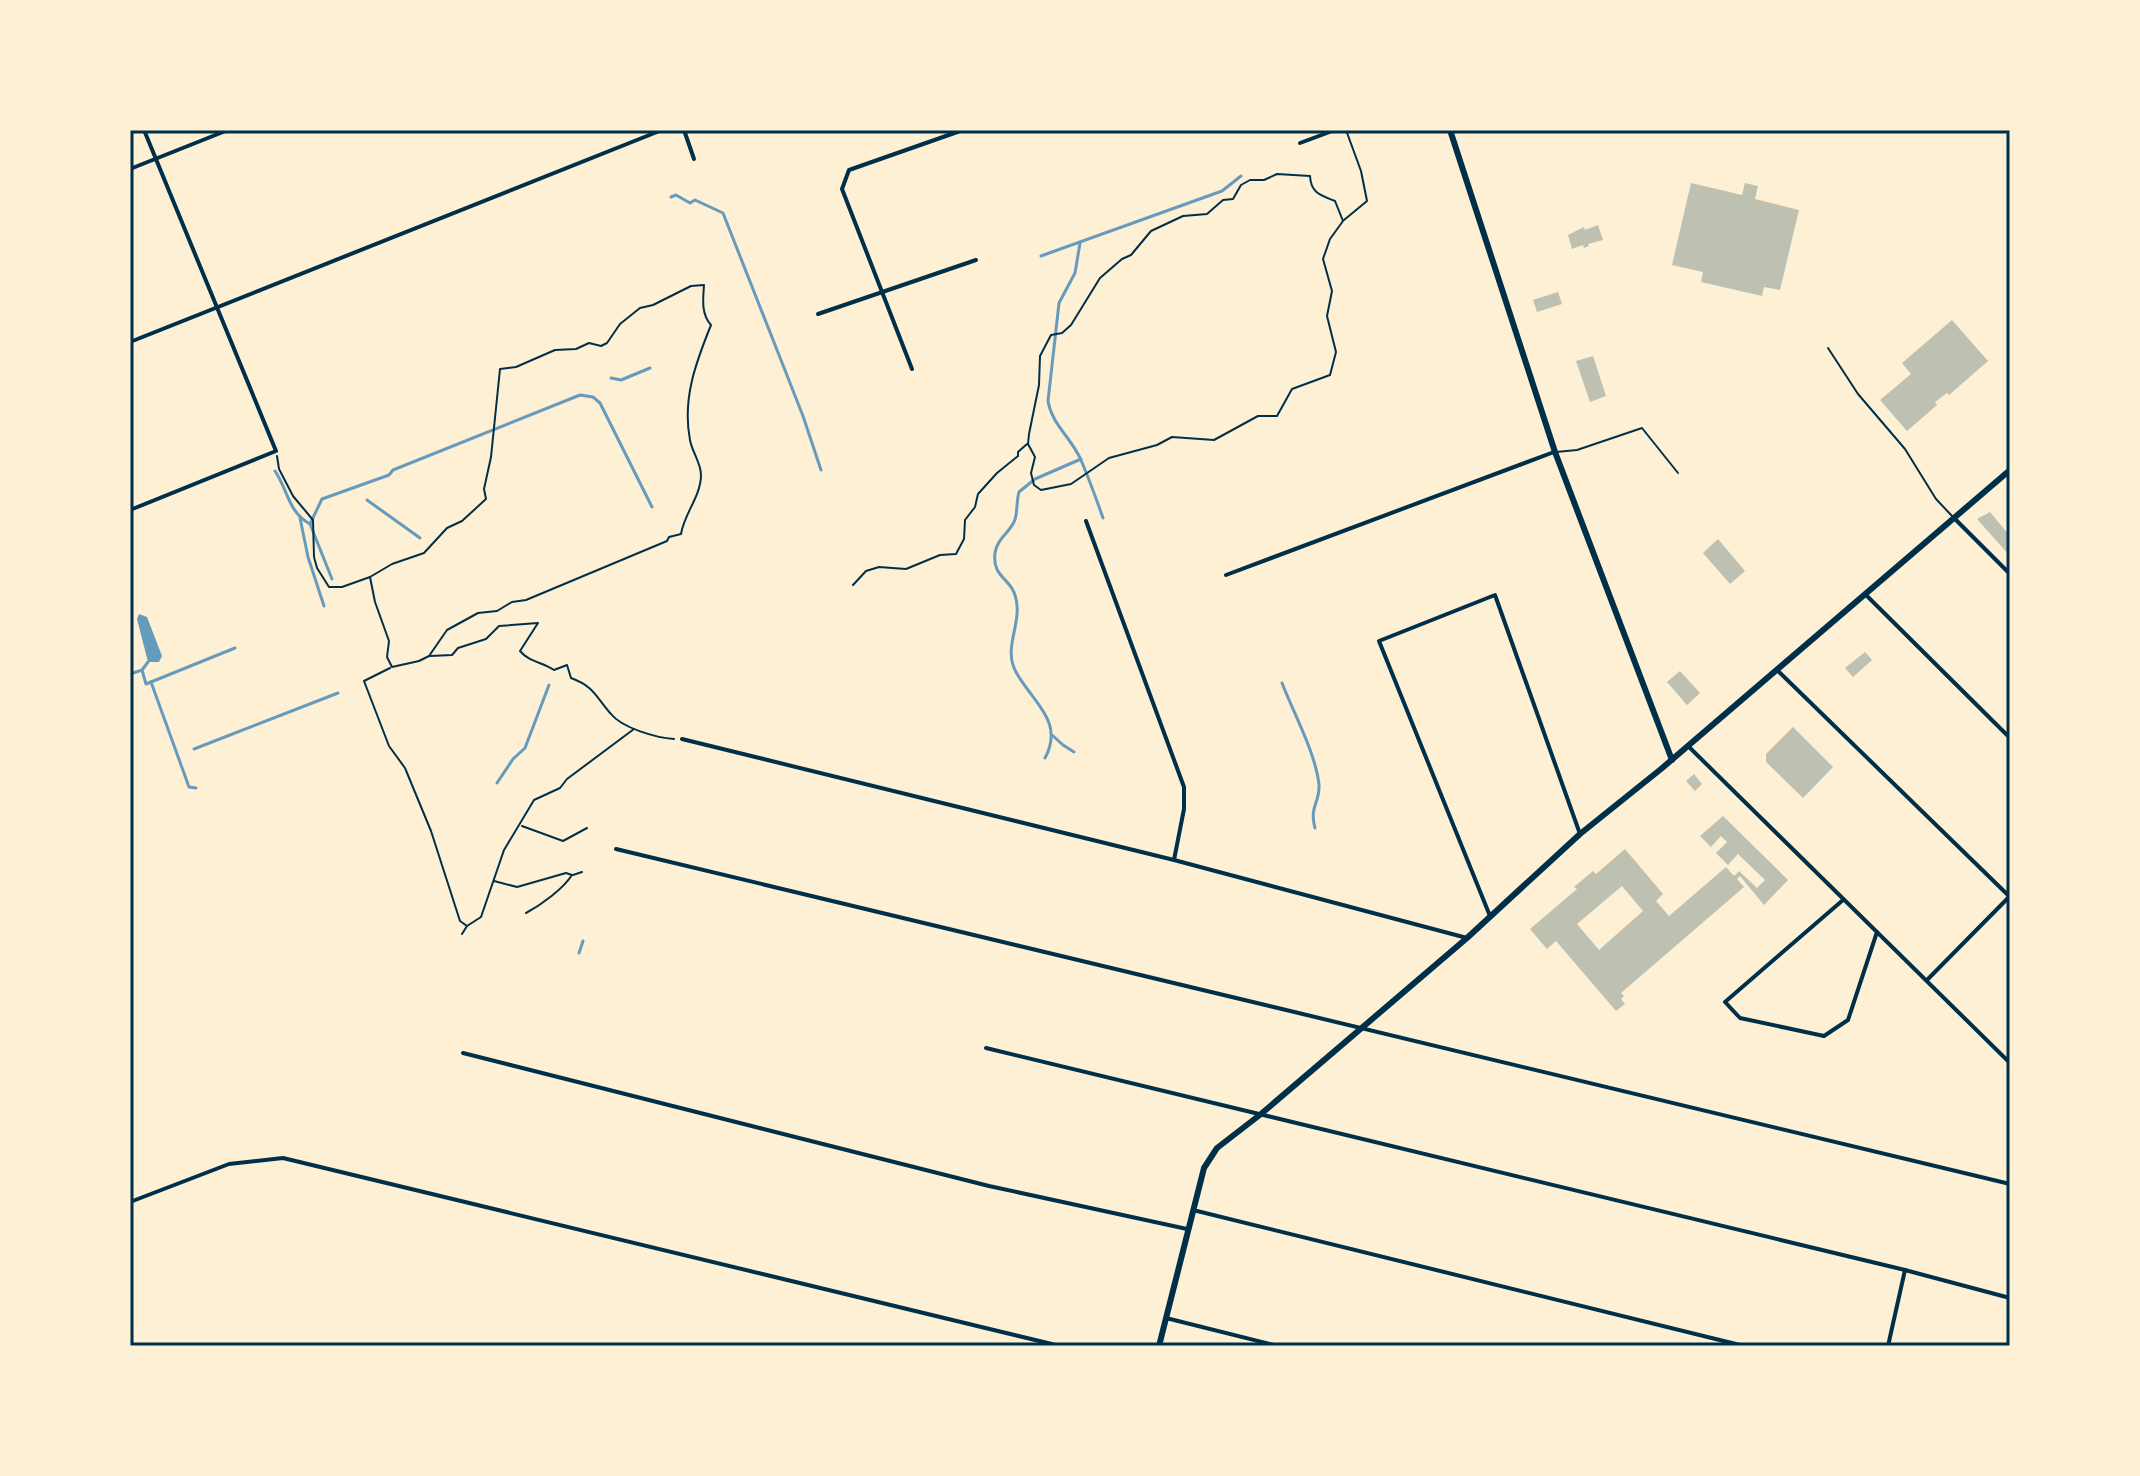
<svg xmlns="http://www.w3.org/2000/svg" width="2140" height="1476" font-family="'Archivo Narrow',sans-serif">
	<rect width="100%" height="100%" fill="#fdf0d5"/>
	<polygon fill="#669bbc" points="139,614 147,617 162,656 159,662 148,662 137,619"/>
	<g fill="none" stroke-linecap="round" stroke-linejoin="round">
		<g stroke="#669bbc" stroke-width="3">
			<polyline points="671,197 676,195 690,203 695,200 723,213 803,416 821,470"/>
			<path d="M1080 243 1075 273 1059 303 1048 401C1052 425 1071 437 1081 460 1089 479 1096 498 1103 518"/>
			<polyline points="1041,256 1222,191 1241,176"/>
			<polyline points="611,378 621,380 650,368"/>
			<path d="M275 471C288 490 288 512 310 524L332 579"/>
			<polyline points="367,500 420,538"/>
			<polyline points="300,518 308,557 324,606"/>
			<polyline points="310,524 322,499 389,475 393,470 580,395 593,397 600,403 652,507"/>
			<polyline points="142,670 148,662"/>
			<polyline points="130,674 142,670 146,684 235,648"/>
			<polyline points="151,682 189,787 196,788"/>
			<path d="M1282 683C1294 714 1316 754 1319 785 1320 803 1309 806 1315 828"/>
			<polyline points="1052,735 1063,745 1074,752"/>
			<polyline points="194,749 338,693"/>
			<path d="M1045 758C1065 721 1032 702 1016 672 1002 647 1024 622 1015 595 1010 578 992 577 995 553 997 539 1008 534 1014 522 1018 514 1016 502 1019 492L1035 479 1081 459"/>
			<polyline points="497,783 513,759 525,748 549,685"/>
			<polyline points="579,953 583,941"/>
		</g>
	</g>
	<g fill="#bec0b2" fill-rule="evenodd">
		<polygon points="1691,183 1742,195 1745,183 1758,186 1755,199 1799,210 1780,290 1764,287 1762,296 1701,282 1703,272 1672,265"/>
		<polygon points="1598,225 1603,240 1588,244 1589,246 1584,248 1583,245 1572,249 1568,235 1584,227 1585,230"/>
		<polygon points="1558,292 1562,304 1537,312 1533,300"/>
		<polygon points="1952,320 1988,361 1949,395 1947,393 1935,402 1937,405 1907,431 1880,400 1911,374 1902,363"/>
		<polygon points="1593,356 1606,396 1590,402 1576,361"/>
		<polygon points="1990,512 2010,536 2010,556 1977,519"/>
		<polygon points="1718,539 1745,571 1730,584 1703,553"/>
		<polygon points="1865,652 1872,660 1853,677 1845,668"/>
		<polygon points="1680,671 1700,693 1687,705 1667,682"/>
		<polygon points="1793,727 1833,767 1803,798 1766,762 1766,754"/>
		<polygon points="1694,774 1702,784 1695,791 1686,781"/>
		<path d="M1723 816 1788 880 1764 905 1740 876 1737 879 1744 887 1621 993 1624 996 1621 999 1625 1004 1616 1011 1556 941 1547 949 1530 929 1577 889 1574 887 1593 871 1596 874 1625 849 1663 894 1656 901 1669 916 1726 867 1734 876 1739 871 1757 888 1765 880 1738 854 1728 865 1716 853 1727 842 1721 836 1711 847 1700 836ZM1622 886 1643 911 1599 950 1577 924Z"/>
	</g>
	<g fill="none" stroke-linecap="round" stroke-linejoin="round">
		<g stroke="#003049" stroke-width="2">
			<path d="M1277 174 1310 176C1311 193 1320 195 1335 201L1343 221 1330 239 1323 259 1332 291 1327 316 1336 352 1330 375 1292 389 1277 416H1258L1214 440 1172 437 1157 445 1109 458 1071 484 1041 490 1034 485 1031 473 1035 457 1028 444 1029 434 1039 385 1040 356 1051 335 1062 333 1071 325 1100 278 1122 259 1131 255 1151 231 1183 216 1207 214 1223 200 1233 199 1241 185 1250 180H1264Z"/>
			<polyline points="1344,220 1367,201 1361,171 1346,130"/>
			<path d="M277 456 279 469 293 496 313 520 314 557 317 568 329 587H342L370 577 375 602 389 641 387 657 392 667 419 661 429 656 447 630 478 613 497 611 512 602 526 600 667 541 669 537 681 534C684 514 701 496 701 475 701 463 692 452 690 440 682 399 696 362 711 325 701 314 703 299 704 285L691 286 653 305 640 308 620 324 607 343 601 346 589 343 576 349 555 350 516 367 500 369 491 457 484 489 486 499 462 521 447 528 424 553 392 564 370 577"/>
			<polyline points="853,585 866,571 879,567 906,569 940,555 956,554 964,539 965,520 975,507 978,494 997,473 1018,456 1018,452 1027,444"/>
			<path d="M430 656 452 655 458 648 486 639 499 626 538 623 520 651C529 662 542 662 554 670L567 665 571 678C595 687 595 696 611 714 622 728 657 738 674 739"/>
			<polyline points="390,668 364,681 389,746 405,768 431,831 460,921 467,926"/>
			<polyline points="522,826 563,841 587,828"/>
			<polyline points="573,875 582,872"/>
			<path d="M494 881 517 887 566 873 572 875C563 889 541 905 526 913"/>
			<polyline points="462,934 467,926 481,917 504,850 534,800 560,788 567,779 634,729"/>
		</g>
		<g stroke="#003049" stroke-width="2">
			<polyline points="1828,348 1858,394 1905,449 1936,499 1953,517"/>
			<polyline points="1556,452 1577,450 1642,428 1678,473"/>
		</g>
		<g stroke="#003049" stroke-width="4">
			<polyline points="684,130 694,159"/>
			<polyline points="1300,143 1335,130"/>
			<polyline points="130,169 228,130"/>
			<polyline points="818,314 976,260"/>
			<polyline points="130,342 662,130"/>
			<polyline points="912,369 842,189 849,170 963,130"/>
			<polyline points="130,510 276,451 144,130"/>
			<polyline points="1954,518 2010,574"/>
			<polyline points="1086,521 1184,787 1184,809 1174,860"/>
			<polyline points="1226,575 1554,452"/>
			<polyline points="1865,594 2010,738"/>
			<polyline points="1777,670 2010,897"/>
			<polyline points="682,739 1174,860 1467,938"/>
			<polyline points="1688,746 2010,1063"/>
			<polyline points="616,849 2010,1184"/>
			<polyline points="1843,900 1725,1002 1740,1018 1824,1036 1848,1020 1877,932"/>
			<polyline points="1490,916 1379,641 1495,595 1580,834"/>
			<polyline points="1927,980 2010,896"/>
			<polyline points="986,1048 1905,1270 2010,1298"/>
			<polyline points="463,1053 989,1186 1187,1229"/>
			<polyline points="130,1202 229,1164 283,1158 1060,1346"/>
			<polyline points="1193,1210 1744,1346"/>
			<polyline points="1166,1318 1278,1346"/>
			<polyline points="1888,1346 1905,1270"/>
		</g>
		<g stroke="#003049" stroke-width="6">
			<polyline points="1450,130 1555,452 1672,760"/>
			<polyline points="1159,1346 1204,1168 1217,1148 1261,1114 1467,938 1580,834 1661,769 2010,470"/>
		</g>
	</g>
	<rect width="2140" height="1476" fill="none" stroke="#fdf0d5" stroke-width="264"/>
	<rect x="132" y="132" width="1876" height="1212" fill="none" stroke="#003049" stroke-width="3"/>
</svg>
